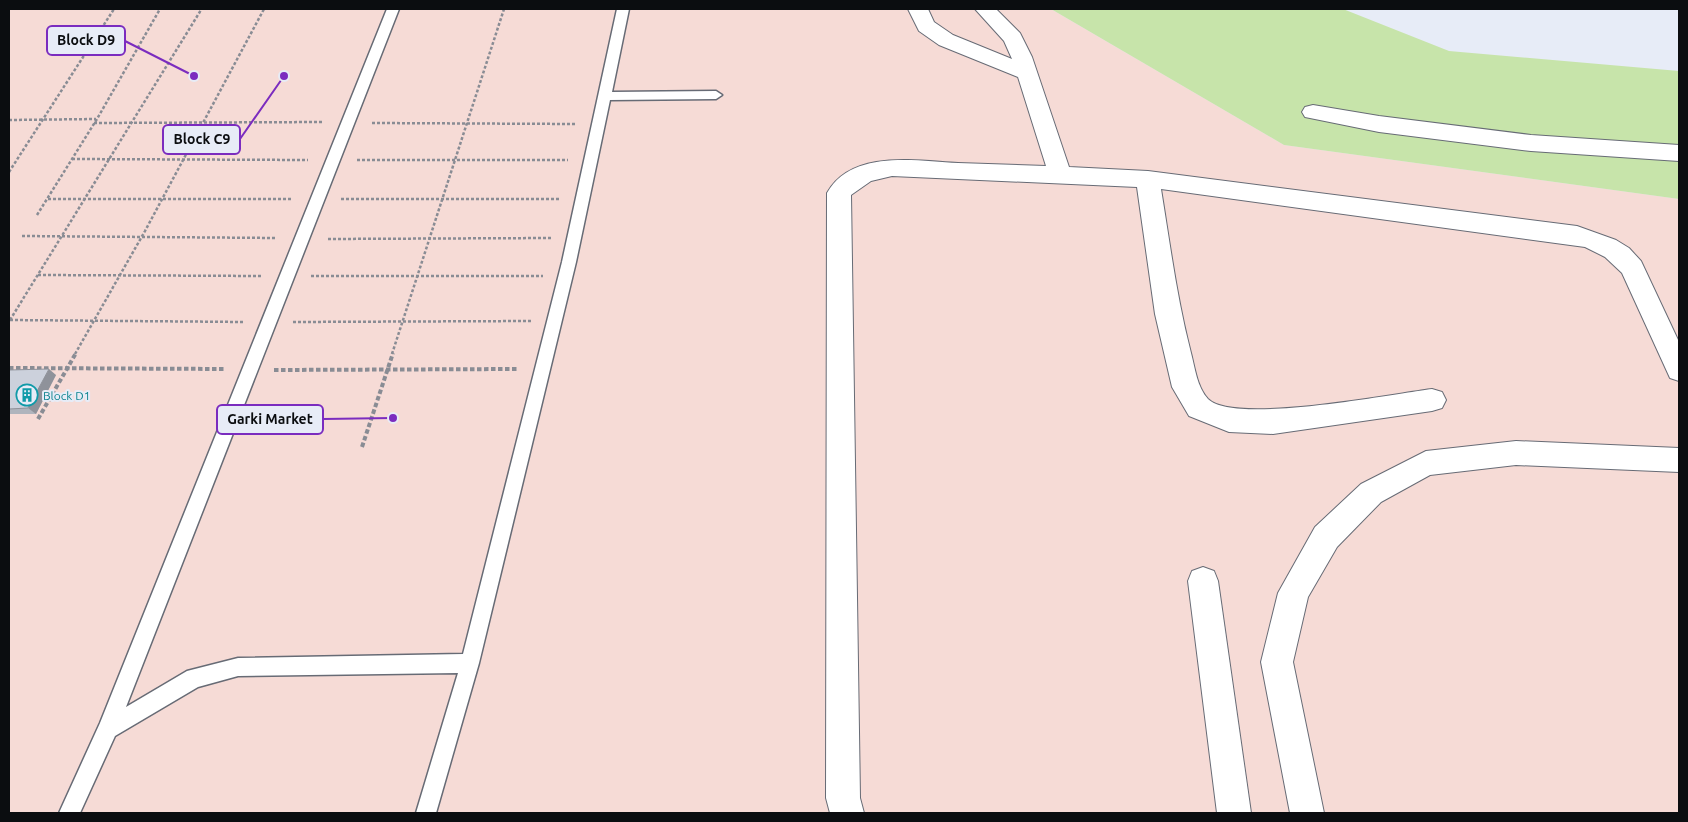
<svg xmlns="http://www.w3.org/2000/svg" width="1688" height="822" font-family="Ubuntu,sans-serif">
	<rect width="100%" height="100%" fill="#e7ecf7"/>
	<polygon fill="#f6dbd6" points="9,9 1051,9 1284,145 1679,199 1679,813 9,813"/>
	<polygon fill="#c7e4aa" points="1051,9 1343,9 1449,51 1679,71 1679,199 1284,145"/>
	<g fill="none" stroke-linecap="round" stroke-linejoin="round">
		<g stroke="#676b75" stroke-width="3">
			<polygon id="lane" points="387,9 399,9 126,707 187,671 238,658 463,654 562,262 617,9 629,9 612,92 716,91 722,95 716,99 610,100 576,262 479,663 436,813 416,813 458,673 238,676 198,687 115,736 80,813 59,813 100,723"/>
		</g>
		<g stroke="#676b75" stroke-width="2">
			<g id="street">
				<path d="M908 9H928L934 22 953 35 1012 59 1004 41 975 9H996L1020 33 1032 57 1069 167 1148 171 1577 226 1616 240 1629 248 1641 261 1679 342V381L1670 378 1622 273 1605 257 1585 247 1161 189C1170 244 1177 299 1191 353 1195 368 1197 387 1208 399 1234 425 1392 394 1432 389L1442 392 1446 400 1442 408 1432 411 1273 434 1229 432 1189 416 1172 387 1155 314 1137 187 892 176 871 181 851 195 860 798 864 813H830L826 798 827 193C852 149 916 161 958 163 987 164 1016 165 1046 166L1018 77 939 45 919 31Z"/>
				<polygon points="1313,105 1379,116 1531,135 1679,145 1679,161 1531,151 1379,132 1305,117 1302,112 1305,107"/>
				<polygon points="1516,441 1679,448 1679,472 1516,465 1430,475 1381,502 1337,547 1308,597 1293,662 1324,813 1290,813 1261,662 1278,593 1315,527 1361,484 1426,451"/>
				<polygon points="1203,567 1214,571 1218,581 1251,813 1217,813 1188,581 1192,571"/>
			</g>
		</g>
		<g stroke="#898c94" stroke-width="2.5" stroke-dasharray="3 2" stroke-linecap="butt">
			<polyline points="9,120 96,119"/>
			<polyline points="94,123 323,122"/>
			<polyline points="372,123 576,124"/>
			<polyline points="72,159 308,160"/>
			<polyline points="357,160 568,160"/>
			<polyline points="9,172 114,9"/>
			<polyline points="48,199 292,199"/>
			<polyline points="341,199 560,199"/>
			<polyline points="37,215 97,119 160,9"/>
			<polyline points="22,236 276,238"/>
			<polyline points="328,239 551,238"/>
			<polyline points="38,275 263,276"/>
			<polyline points="311,276 543,276"/>
			<polyline points="10,320 244,322"/>
			<polyline points="10,320 201,10"/>
			<polyline points="293,322 532,321"/>
			<polyline points="75,354 145,231 264,9"/>
			<polyline points="392,354 504,9"/>
		</g>
		<g stroke="#898c94" stroke-width="4" stroke-dasharray="4.5 2.5" stroke-linecap="butt">
			<polyline points="9,368 226,369"/>
			<polyline points="274,370 518,369"/>
			<polyline points="38,419 76,353"/>
			<polyline points="362,447 393,353"/>
		</g>
		<use href="#lane" fill="#fff" fill-rule="evenodd"/>
		<use href="#street" fill="#fff" fill-rule="evenodd"/>
	</g>
	<polygon fill="#afb4bd" points="9,370 56,375 36,414 9,414"/>
	<polygon fill="#8f929a" points="49,369 56,375 36,414 28,408"/>
	<polygon fill="#ccd1dc" stroke="#8f929a" points="49,369 28,408 9,409 9,370"/>
	<defs>
		<g id="building-ring" transform="scale(1.125)"><circle r="9.5" fill="#e7ecf7" stroke="#0f9aa8" stroke-width="1.5"/><path d="M-4-6H4V6H1V3H-1V6H-4ZM-2.5-4.3h1.7v1.8h-1.7ZM.8-4.3h1.7v1.8H.8ZM-2.5-1h1.7V.8h-1.7ZM.8-1h1.7V.8H.8Z" fill="#0f9aa8"/></g>
	</defs>
	<g fill-rule="evenodd">
		<use href="#building-ring" x="27" y="395"/>
	</g>
	<g text-anchor="middle" dominant-baseline="central" stroke-width="4" stroke-linejoin="round" paint-order="stroke">
		<g font-size="12" fill="#0d838f" stroke="#e7ecf7" text-anchor="start">
			<text x="43" y="395">Block D1</text>
		</g>
	</g>
	<path fill="none" stroke="#7b2cbf" stroke-width="2" d="M194 76L125 41M284 76L240 139M393 418L323 419"/>
	<g fill="#7b2cbf" stroke="#e7ecf7" stroke-width="2">
		<circle cx="194" cy="76" r="5"/>
		<circle cx="284" cy="76" r="5"/>
		<circle cx="393" cy="418" r="5"/>
	</g>
	<g fill="#e7ecf7" stroke="#7b2cbf" stroke-width="2">
		<rect x="47" y="26" width="78" height="29" rx="5"/>
		<rect x="163" y="125" width="77" height="29" rx="5"/>
		<rect x="217" y="405" width="106" height="29" rx="5"/>
	</g>
	<g font-size="14" text-anchor="middle" font-weight="bold" fill="#0b0d10">
		<text x="86" y="45">Block D9</text>
		<text x="202" y="144">Block C9</text>
		<text x="270" y="424">Garki Market</text>
	</g>
	<rect width="1688" height="822" fill="none" stroke="#0b0d10" stroke-width="20"/>
</svg>
